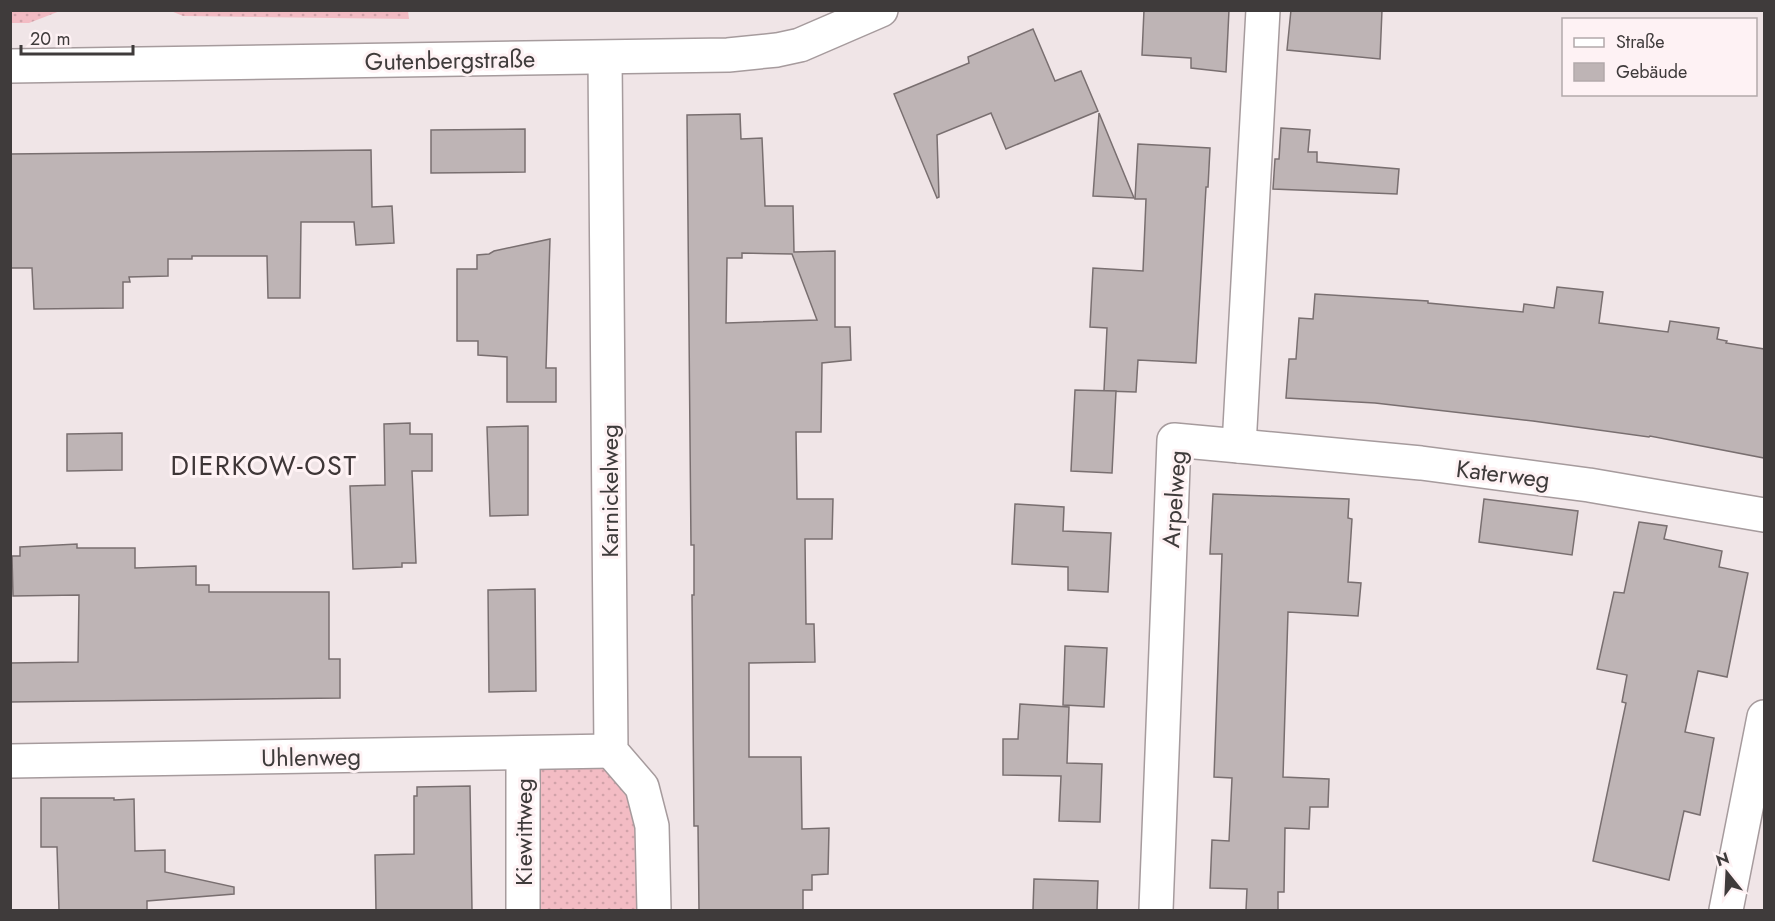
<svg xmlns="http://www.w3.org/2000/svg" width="1775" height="921" font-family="Jost,sans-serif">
	<defs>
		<pattern id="grass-dots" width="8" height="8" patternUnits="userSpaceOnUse" patternTransform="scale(1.5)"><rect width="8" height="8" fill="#f3bcc4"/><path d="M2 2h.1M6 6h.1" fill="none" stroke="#d1a2a9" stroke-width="1.8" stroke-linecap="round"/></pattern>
	</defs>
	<rect width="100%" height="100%" fill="#f0e5e7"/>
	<g fill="url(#grass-dots)">
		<polygon points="10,11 11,10 60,11 29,23 11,23"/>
		<polygon points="408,11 409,19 183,16 171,11"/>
		<polygon points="611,751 642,787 654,910 523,910 523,754"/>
	</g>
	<g fill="#beb4b5" stroke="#796f70" stroke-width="1.5" fill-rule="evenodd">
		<polygon points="1144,10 1229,10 1226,72 1191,68 1191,58 1142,55"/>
		<polygon points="1291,10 1382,10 1380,59 1287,50"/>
		<polygon points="1033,29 1055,81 1081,71 1098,111 1006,149 991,113 937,135 939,197 937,198 894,94 969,63 968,57"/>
		<polygon points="1099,113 1134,198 1093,196"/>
		<path d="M740 114 741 139 762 138 765 206H793L794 252 835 251V327H850L851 360 822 363 821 432H796L797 499H833L832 539H805L806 624H814L815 662 749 663V757H801L802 829 829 828 828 874 812 875V890H803V910H699L698 826H694L692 595H694V545H691L687 115ZM742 253 792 254 817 320 726 323 727 258H742Z"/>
		<polygon points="1281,128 1310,130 1308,152 1317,152 1317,162 1399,169 1397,194 1273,189 1275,159 1279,159"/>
		<polygon points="525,129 525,172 431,173 431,130"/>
		<polygon points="1138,144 1210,148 1208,187 1206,187 1196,363 1138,360 1136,392 1104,391 1107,328 1090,327 1093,268 1143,271 1146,199 1135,199"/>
		<polygon points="371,150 372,207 392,206 394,243 356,245 354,222 301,222 300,298 268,298 267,256 192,256 192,259 168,259 168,276 129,277 130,282 123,282 123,308 34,309 32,268 10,268 10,154"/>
		<polygon points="550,239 546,368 556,368 556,402 507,402 507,357 478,355 478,341 457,341 457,269 477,269 477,255 489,254 494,251"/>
		<polygon points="1557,287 1603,292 1599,323 1668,332 1670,321 1719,328 1717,339 1727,341 1726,343 1764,349 1764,458 1650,436 1649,437 1533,421 1375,403 1286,398 1289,359 1296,359 1299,318 1313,319 1315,294 1428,301 1428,303 1523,312 1524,304 1554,308"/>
		<polygon points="1075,390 1116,391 1112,473 1071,471"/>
		<polygon points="410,423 410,434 432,434 432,471 412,471 416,563 402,563 402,567 353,569 350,486 385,485 384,424"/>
		<polygon points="528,426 528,515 490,516 487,427"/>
		<polygon points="122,433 122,470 67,471 67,434"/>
		<polygon points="1213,494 1349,499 1348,518 1352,519 1348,582 1361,583 1358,616 1288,612 1283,777 1329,779 1328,807 1310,807 1309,829 1285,828 1284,892 1278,892 1278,910 1246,910 1247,889 1210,888 1212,840 1229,841 1232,778 1214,777 1222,554 1210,554"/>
		<polygon points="1484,499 1578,511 1572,555 1479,542"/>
		<polygon points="1015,504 1064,507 1063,531 1111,533 1108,592 1068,590 1068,567 1012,564"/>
		<polygon points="1639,522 1667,526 1664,539 1722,551 1719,567 1748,573 1727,677 1698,671 1685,732 1714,738 1700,815 1684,811 1669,880 1593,861 1626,703 1622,702 1627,675 1597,669 1614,592 1624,593"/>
		<polygon points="77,544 77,548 135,548 135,568 196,566 196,585 209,585 209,592 329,592 329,659 340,659 340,698 10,702 10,663 78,662 79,595 13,596 12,556 20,556 20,547"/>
		<polygon points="535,589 536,691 489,692 488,590"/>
		<polygon points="1065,646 1107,648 1104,707 1063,705"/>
		<polygon points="1020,704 1069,707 1067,763 1102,764 1100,822 1059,821 1061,776 1003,775 1003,739 1018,739"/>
		<polygon points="470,786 472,910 376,910 375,855 414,854 414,796 417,796 417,787"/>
		<polygon points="41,798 114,798 114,800 134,799 135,851 165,850 165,872 234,887 234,894 147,901 147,910 59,910 57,847 41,847"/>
		<polygon points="1034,879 1098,881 1097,910 1033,910"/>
	</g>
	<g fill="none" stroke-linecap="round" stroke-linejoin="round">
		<g stroke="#a69b9d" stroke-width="36">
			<g id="street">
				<polyline points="605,58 611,751 642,787 652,826 654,910"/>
				<polyline points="1239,446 1421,463 1589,485 1764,515"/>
				<polyline points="523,754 523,910"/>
				<polyline points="10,761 611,751"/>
				<polyline points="1156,910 1174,440 1239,446 1263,10"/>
				<polyline points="1726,910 1764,717"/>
			</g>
		</g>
		<g stroke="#a69b9d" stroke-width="36">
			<polyline id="secondary" points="10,66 728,55 777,50 800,45 881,10"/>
		</g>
		<use href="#street" stroke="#fff" stroke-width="33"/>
		<use href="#secondary" stroke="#fff" stroke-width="33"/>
	</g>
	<g text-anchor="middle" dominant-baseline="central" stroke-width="6" stroke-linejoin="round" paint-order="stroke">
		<g font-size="24" fill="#3f3b3b" stroke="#fef2f4">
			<text transform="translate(450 60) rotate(-1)">Gutenbergstraße</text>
			<text transform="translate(1503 474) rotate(7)">Katerweg</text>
			<text transform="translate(609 491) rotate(-90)">Karnickelweg</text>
			<text transform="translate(1174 499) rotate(-86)">Arpelweg</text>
			<text transform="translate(311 757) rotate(-1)">Uhlenweg</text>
			<text transform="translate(523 832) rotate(-90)">Kiewittweg</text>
		</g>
		<g font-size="27" letter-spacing="1.5" fill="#3e3637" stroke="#fef2f4">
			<text x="264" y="465">DIERKOW-OST</text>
		</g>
	</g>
	<rect width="1775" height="921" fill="none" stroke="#3f3b3b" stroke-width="24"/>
	<rect x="1562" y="18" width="195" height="78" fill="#fef2f4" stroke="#b2a9aa" stroke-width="1.5"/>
	<rect x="1574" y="38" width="30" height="9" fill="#ffffff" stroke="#b2a9aa" stroke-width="1.5"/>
	<text x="1616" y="48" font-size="18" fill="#3f3b3b">Straße</text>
	<rect x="1574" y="63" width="30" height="18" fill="#beb4b5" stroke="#b2a9aa" stroke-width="1.5"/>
	<text x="1616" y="78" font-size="18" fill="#3f3b3b">Gebäude</text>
	<g transform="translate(1727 873) rotate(342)" stroke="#fef2f4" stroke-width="4.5" paint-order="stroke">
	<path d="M0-4.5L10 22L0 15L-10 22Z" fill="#3f3b3b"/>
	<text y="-9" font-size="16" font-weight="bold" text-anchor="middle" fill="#3f3b3b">N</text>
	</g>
	<path d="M21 45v9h112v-9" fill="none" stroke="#3f3b3b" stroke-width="3"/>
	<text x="30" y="45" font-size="18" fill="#3f3b3b" stroke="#fef2f4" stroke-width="4.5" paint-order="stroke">20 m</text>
</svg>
